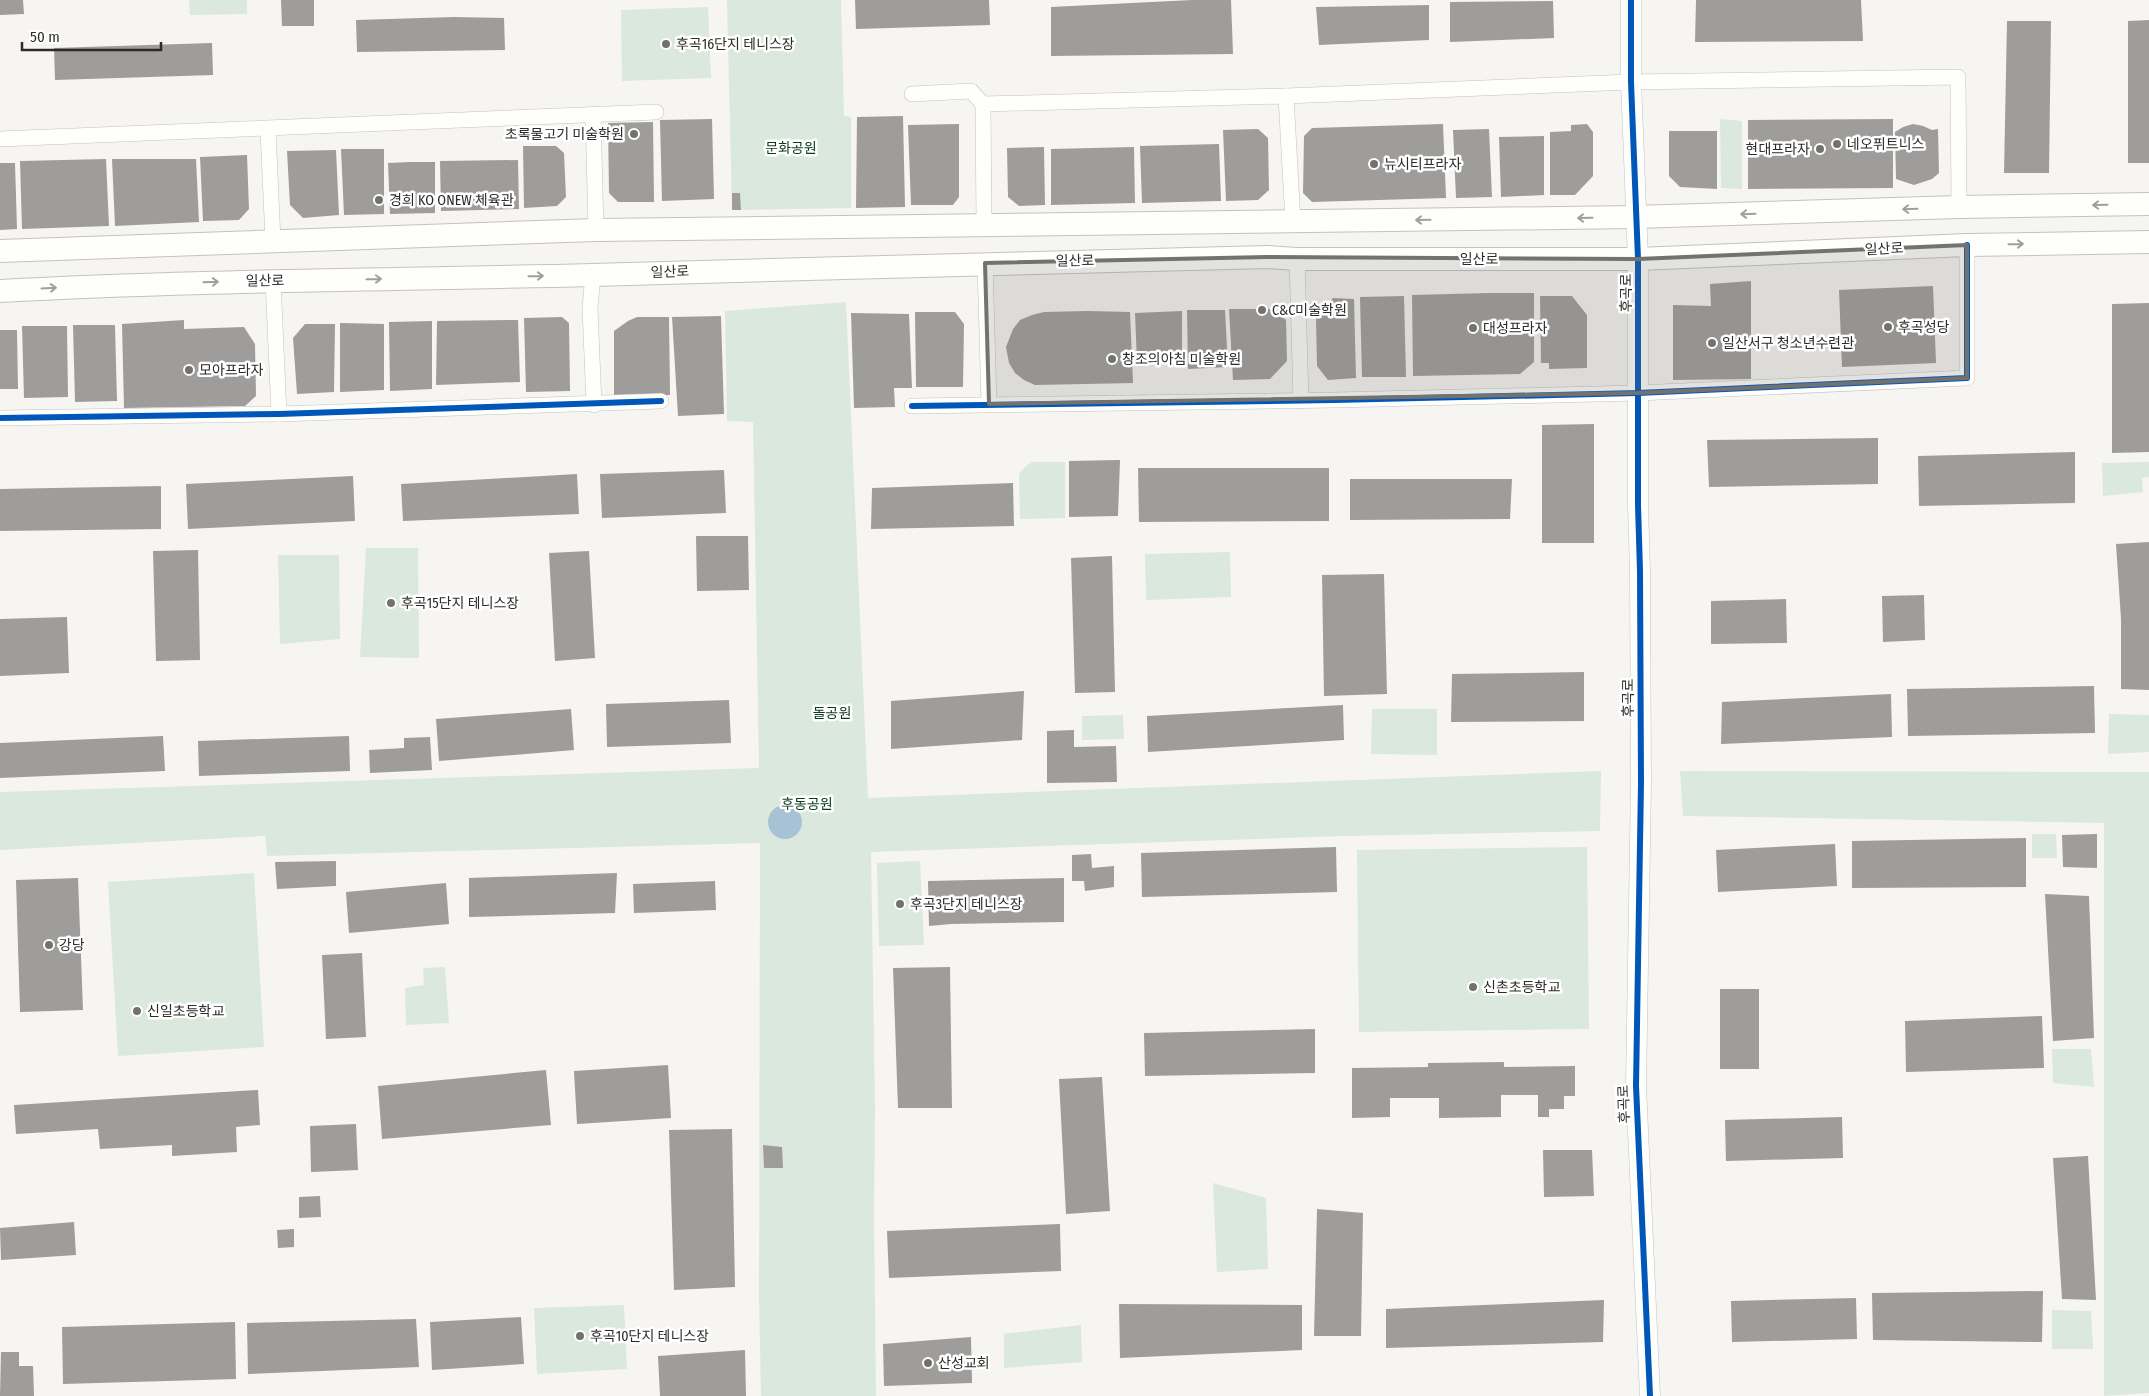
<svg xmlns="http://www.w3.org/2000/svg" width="2149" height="1396" font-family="'Fira Sans Condensed','Noto Sans KR',sans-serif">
	<rect width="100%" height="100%" fill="#f7f5f2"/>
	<g fill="#dbe8dd">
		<polygon points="189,0 247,0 247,14 190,15"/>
		<polygon points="727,0 841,0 844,116 851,117 851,208 732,210"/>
		<polygon points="708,7 711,78 622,81 621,10"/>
		<polygon points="1720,119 1742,121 1742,189 1721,188"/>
		<polygon points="846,302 868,798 1601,771 1600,831 1344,836 871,852 875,1109 874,1215 876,1396 761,1396 759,1298 760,843 267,856 265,836 0,850 0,792 759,768 753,422 727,421 725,311"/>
		<polygon points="1033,462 1065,462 1065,518 1020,519 1019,474 1027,465"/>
		<polygon points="2149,462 2149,477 2142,478 2143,492 2103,496 2102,463"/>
		<polygon points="366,548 418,548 419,658 360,657"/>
		<polygon points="1230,552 1231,597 1146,600 1145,554"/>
		<polygon points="278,555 339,555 340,639 280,644"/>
		<polygon points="1372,709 1437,709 1437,755 1371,754"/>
		<polygon points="2109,714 2149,715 2149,752 2108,754"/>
		<polygon points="1123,715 1124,739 1082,740 1082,716"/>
		<polygon points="1680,771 2149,772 2149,1393 2104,1396 2104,823 1683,816"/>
		<polygon points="2032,834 2056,834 2057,858 2032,858"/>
		<polygon points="1587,847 1589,1029 1359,1032 1357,850"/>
		<polygon points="920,861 924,945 879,946 877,863"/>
		<polygon points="254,873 264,1047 118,1056 108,882"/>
		<polygon points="445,967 449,1023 406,1025 405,988 424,985 423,968"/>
		<polygon points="2052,1049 2091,1049 2094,1087 2053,1083"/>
		<polygon points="1213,1183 1266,1198 1268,1269 1217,1272"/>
		<polygon points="624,1305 627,1369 537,1374 534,1308"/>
		<polygon points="2052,1310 2091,1311 2093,1349 2052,1349"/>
		<polygon points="1081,1325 1082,1362 1004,1368 1004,1334"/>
	</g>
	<circle fill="#a8c2d5" cx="785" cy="822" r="17"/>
	<g fill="#9f9d9b">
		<polygon points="0,0 23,0 24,14 0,15"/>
		<polygon points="281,0 314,0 314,26 282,26"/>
		<polygon points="855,0 989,0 990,25 856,29"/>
		<polygon points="1192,0 1231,0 1233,54 1051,56 1051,7"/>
		<polygon points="1696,0 1861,0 1863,41 1695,42"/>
		<polygon points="1553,1 1554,38 1450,42 1450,2"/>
		<polygon points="1429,5 1429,40 1319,45 1316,7"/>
		<polygon points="454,17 504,18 505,50 357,52 356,20"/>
		<polygon points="2149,20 2149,163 2128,163 2128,21"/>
		<polygon points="2007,21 2051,21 2049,173 2004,173"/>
		<polygon points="212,43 213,75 55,80 54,48"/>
		<polygon points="903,116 905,207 856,208 857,117"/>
		<polygon points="712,119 714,199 662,201 660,120"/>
		<polygon points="1893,119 1893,188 1748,189 1748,120"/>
		<polygon points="653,122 654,202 618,202 609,193 608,123"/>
		<polygon points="959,124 959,197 953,205 911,205 908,125"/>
		<polygon points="1443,124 1446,198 1312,202 1303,193 1304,136 1312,128"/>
		<polygon points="1587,124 1593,132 1593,176 1575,195 1550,195 1550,132 1571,131 1571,125"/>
		<polygon points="1913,124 1923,126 1932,130 1938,129 1939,173 1932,179 1914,185 1896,179 1895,132 1903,127"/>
		<polygon points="1258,129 1268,138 1269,190 1258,200 1226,201 1223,130"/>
		<polygon points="1489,129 1492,197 1456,198 1453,130"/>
		<polygon points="1669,131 1717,131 1717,189 1680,187 1669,176"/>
		<polygon points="1544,136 1544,195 1501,197 1499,137"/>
		<polygon points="1219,144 1221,201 1142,203 1140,146"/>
		<polygon points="523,146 556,146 564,153 566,197 557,206 524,208"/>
		<polygon points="1044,147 1045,205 1019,206 1008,197 1007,148"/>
		<polygon points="1134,147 1135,203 1051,205 1051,149"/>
		<polygon points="341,149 384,149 384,214 344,215"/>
		<polygon points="336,150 339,215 303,218 290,205 287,151"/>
		<polygon points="247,155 249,209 239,220 203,221 200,157"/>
		<polygon points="106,159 109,226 22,229 20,161"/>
		<polygon points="112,159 196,159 199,222 115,226"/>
		<polygon points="518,160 519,209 441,211 440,161"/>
		<polygon points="410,162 435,162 435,213 390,214 388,163"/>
		<polygon points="0,163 15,163 17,229 0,230"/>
		<polygon points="732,193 740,193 741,210 732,210"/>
		<polygon points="1751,281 1751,379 1673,380 1673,305 1711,306 1710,284"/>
		<polygon points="1933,286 1936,363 1842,367 1839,290"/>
		<polygon points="1488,293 1534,293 1534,362 1520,374 1413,376 1412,295"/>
		<polygon points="1404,296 1406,377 1362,377 1360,297"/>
		<polygon points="1540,296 1572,296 1587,315 1587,368 1549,369 1549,363 1541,363"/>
		<polygon points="1333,298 1354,299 1356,378 1328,380 1317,366 1316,318"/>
		<polygon points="2149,303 2149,452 2112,453 2112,304"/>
		<polygon points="1229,309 1271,309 1286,320 1287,361 1270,379 1233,380"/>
		<polygon points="1187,310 1225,310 1228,367 1188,369"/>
		<polygon points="1087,311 1130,312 1133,383 1035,385 1024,380 1015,373 1009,363 1006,347 1013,329 1020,320 1032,315 1044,312"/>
		<polygon points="1182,311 1182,361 1137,362 1135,313"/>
		<polygon points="915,312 955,312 964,324 963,387 916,387"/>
		<polygon points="851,313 909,314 912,388 894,388 895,407 854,408"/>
		<polygon points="721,316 724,414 678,416 672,317"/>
		<polygon points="562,317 569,323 570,391 526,392 524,318"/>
		<polygon points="637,317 669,317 670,395 614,397 614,331 628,321"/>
		<polygon points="184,320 184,329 244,327 255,344 256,396 245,406 124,408 122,324"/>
		<polygon points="518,320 520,382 436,385 437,321"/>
		<polygon points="432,321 432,389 390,391 389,322"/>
		<polygon points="340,323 384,324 384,390 340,392"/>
		<polygon points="305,324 335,324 334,392 297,394 293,338"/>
		<polygon points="73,325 115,325 117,401 75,402"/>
		<polygon points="22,326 67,326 68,397 24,398"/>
		<polygon points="0,330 17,330 18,389 0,389"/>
		<polygon points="1594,424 1594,543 1542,543 1542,425"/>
		<polygon points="1878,438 1878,484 1709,487 1707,440"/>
		<polygon points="2075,452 2075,503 1919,506 1918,456"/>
		<polygon points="1120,460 1118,516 1069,517 1069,461"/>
		<polygon points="1138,468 1329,468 1329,521 1139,522"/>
		<polygon points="724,470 726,513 602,518 600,474"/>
		<polygon points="577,474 579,514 403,521 401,484"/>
		<polygon points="353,476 355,521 188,529 186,484"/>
		<polygon points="1350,479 1512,479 1510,519 1350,520"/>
		<polygon points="1013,483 1014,526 871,529 872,488"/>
		<polygon points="161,486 161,529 0,531 0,489"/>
		<polygon points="696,536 748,536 749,590 697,591"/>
		<polygon points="2149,542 2149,690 2121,689 2121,619 2116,544"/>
		<polygon points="198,550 200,660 156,661 153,551"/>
		<polygon points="589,551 595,658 555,661 549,553"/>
		<polygon points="1112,556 1115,692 1075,693 1071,558"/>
		<polygon points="1384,574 1387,694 1324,696 1322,575"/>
		<polygon points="1924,595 1925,640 1883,642 1882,596"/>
		<polygon points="1786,599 1787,643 1711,644 1711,601"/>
		<polygon points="67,617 69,673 0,676 0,619"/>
		<polygon points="1584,672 1584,721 1451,722 1452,674"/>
		<polygon points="2094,686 2095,733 1908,736 1907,689"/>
		<polygon points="1024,691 1022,740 891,749 891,701"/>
		<polygon points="1891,694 1892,737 1721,744 1722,702"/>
		<polygon points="729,700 731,743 607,747 606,704"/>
		<polygon points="1343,705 1344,740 1148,752 1147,716"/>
		<polygon points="571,709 574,750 439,761 436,719"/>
		<polygon points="1074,730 1074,747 1116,746 1117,782 1047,783 1047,731"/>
		<polygon points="163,736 165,771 0,778 0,743"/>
		<polygon points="349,736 350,771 199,776 198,741"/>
		<polygon points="430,737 432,770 370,773 369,750 404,748 404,738"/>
		<polygon points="2097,834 2097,868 2063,867 2062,835"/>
		<polygon points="2026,838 2026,887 1852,888 1852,841"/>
		<polygon points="1835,844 1837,886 1718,892 1716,850"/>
		<polygon points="1336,847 1337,892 1142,897 1141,853"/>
		<polygon points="1091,854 1092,868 1114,866 1114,887 1085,891 1084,881 1072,881 1072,855"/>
		<polygon points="336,861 336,886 277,889 275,862"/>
		<polygon points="617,873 615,913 469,917 469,878"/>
		<polygon points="78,878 83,1010 20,1012 16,880"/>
		<polygon points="1064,878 1064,922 951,924 929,926 928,881"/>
		<polygon points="715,881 716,910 634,913 633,884"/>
		<polygon points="446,883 449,924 349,933 346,892"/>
		<polygon points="2045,894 2089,896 2094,1038 2053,1041"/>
		<polygon points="362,953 366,1037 326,1039 322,955"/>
		<polygon points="950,967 952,1108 898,1108 893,968"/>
		<rect x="1720" y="989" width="39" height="80"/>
		<polygon points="2042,1016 2044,1068 1906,1072 1905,1021"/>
		<polygon points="1315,1029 1315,1073 1145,1076 1144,1033"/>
		<polygon points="1504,1062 1504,1067 1575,1066 1575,1096 1564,1096 1564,1109 1549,1109 1549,1117 1538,1117 1538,1095 1501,1095 1501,1117 1439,1118 1439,1098 1390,1098 1390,1117 1352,1118 1352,1068 1428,1067 1428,1063"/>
		<polygon points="668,1065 671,1118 577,1124 574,1071"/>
		<polygon points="546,1070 551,1125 382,1139 378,1086"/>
		<polygon points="1102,1077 1110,1211 1066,1214 1059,1079"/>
		<polygon points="258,1090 260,1125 236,1127 237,1152 172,1156 172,1145 100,1149 98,1129 16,1134 14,1105"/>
		<polygon points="1842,1117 1843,1158 1726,1161 1725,1120"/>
		<polygon points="356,1124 358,1170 311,1172 310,1126"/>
		<polygon points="732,1129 735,1287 674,1290 669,1130"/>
		<polygon points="763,1145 782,1147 783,1168 764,1168"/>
		<polygon points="1543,1150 1592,1150 1594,1196 1544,1197"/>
		<polygon points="2088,1156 2096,1300 2062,1299 2053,1158"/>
		<polygon points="320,1196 321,1217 299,1218 299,1197"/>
		<polygon points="1317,1209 1363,1213 1361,1336 1314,1336"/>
		<polygon points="74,1222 76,1255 1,1260 0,1228"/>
		<polygon points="1060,1224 1061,1271 889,1278 887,1231"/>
		<polygon points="294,1229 294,1247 278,1248 277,1230"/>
		<polygon points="2043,1291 2042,1342 1873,1340 1872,1293"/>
		<polygon points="1856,1298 1857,1339 1732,1342 1731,1301"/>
		<polygon points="1604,1300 1603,1342 1386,1348 1386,1309"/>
		<polygon points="1119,1304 1302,1305 1302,1350 1120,1358"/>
		<polygon points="521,1317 524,1364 432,1370 430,1322"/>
		<polygon points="416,1319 419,1367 248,1374 247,1323"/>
		<polygon points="235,1322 236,1379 63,1384 62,1327"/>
		<polygon points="971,1337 972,1383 884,1386 883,1344"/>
		<polygon points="745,1350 746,1396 660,1396 658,1356"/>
		<polygon points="1,1352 19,1352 19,1366 33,1366 34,1396 0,1396"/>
	</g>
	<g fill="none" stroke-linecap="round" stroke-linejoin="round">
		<g stroke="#c3c2bf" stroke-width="16">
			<g id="street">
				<polyline points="912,94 971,91 983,104 1286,96 1631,82 1958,77 1959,207"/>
				<polyline points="1286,96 1293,222"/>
				<polyline points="983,104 984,225"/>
				<polyline points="593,114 596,230"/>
				<polyline points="268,130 273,241"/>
				<polyline points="0,139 656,112"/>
				<polyline points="1297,259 1301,401"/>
				<polyline points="985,263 989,404"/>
				<polyline points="593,275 590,308 594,405"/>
				<polyline points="273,281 279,414"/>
				<polyline points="912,406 1335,400 1638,393 1967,378 1967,245"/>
				<polyline points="0,418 279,414 661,401"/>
			</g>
		</g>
		<g stroke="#c3c2bf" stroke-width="21">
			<polyline id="secondary" points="1631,0 1631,82 1638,259 1638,505 1640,571 1641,783 1636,1086 1650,1396"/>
		</g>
		<g stroke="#c3c2bf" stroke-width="24">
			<g id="primary">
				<polyline points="0,251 596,230 1635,217 1959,207 2149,204"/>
				<path d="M0 291C197 280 395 280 592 275 817 269 1042 262 1267 257L1297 259H1638L1967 245 2149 242"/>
			</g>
		</g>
		<use href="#street" stroke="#fefefd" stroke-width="15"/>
		<use href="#secondary" stroke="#fefefd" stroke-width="20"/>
		<use href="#primary" stroke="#fefefd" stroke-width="22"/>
		<g stroke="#fff" stroke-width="9">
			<g id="cycleway">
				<polyline points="1631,0 1631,82 1638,259 1638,505 1640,571 1641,783 1636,1086 1650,1396"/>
				<polyline points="912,406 1335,400 1638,393 1967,378 1967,245"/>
				<polyline points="0,418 279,414 661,401"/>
			</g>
		</g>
		<use href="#cycleway" stroke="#0057b8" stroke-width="6"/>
	</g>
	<defs><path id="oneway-shaft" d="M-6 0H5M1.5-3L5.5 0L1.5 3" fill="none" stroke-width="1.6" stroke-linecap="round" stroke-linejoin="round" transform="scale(1.25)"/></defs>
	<g stroke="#a09f9e">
		<use href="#oneway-shaft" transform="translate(2100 205) rotate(179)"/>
		<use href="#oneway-shaft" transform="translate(1910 209) rotate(178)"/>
		<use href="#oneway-shaft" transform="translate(1748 214) rotate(178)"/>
		<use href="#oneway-shaft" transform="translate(1585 218) rotate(179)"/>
		<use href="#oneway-shaft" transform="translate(1423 220) rotate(179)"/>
		<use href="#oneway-shaft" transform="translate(2016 244) rotate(-1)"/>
		<use href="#oneway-shaft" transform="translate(536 276) rotate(-1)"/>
		<use href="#oneway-shaft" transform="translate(374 279) rotate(-1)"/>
		<use href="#oneway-shaft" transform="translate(211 282) rotate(-2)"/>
		<use href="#oneway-shaft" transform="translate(49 288) rotate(-3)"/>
	</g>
	<path fill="#73726f" fill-opacity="0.2" stroke="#73726f" stroke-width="4" stroke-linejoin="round" d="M1967 245V378L1638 393 989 404 985 263 1267 257 1638 259Z"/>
	<g fill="#73726f" stroke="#fff" stroke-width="2">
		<circle cx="666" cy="44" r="5"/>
		<circle cx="634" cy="134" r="5"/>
		<circle cx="1837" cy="144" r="5"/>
		<circle cx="1820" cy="149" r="5"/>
		<circle cx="1374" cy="164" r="5"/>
		<circle cx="379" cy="200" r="5"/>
		<circle cx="1262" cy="310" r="5"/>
		<circle cx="1888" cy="327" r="5"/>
		<circle cx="1473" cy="328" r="5"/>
		<circle cx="1712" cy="343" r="5"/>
		<circle cx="1112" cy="359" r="5"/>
		<circle cx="189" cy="370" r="5"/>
		<circle cx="391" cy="603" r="5"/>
		<circle cx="900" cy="904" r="5"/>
		<circle cx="49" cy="945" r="5"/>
		<circle cx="1473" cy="987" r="5"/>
		<circle cx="137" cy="1011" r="5"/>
		<circle cx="580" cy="1336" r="5"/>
		<circle cx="928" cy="1363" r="5"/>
	</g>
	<g text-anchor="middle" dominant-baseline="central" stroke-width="5" stroke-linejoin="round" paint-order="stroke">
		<g font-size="14" fill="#2c2b29" stroke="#fff" text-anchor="start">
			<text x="676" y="44">후곡16단지 테니스장</text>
			<text x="624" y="134" text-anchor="end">초록물고기 미술학원</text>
			<text x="1847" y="144">네오퓌트니스</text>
			<text x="1810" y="149" text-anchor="end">현대프라자</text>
			<text x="1384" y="164">뉴시티프라자</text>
			<text x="389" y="200">경희 KO ONEW 체육관</text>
			<text x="1272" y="310">C&amp;C미술학원</text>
			<text x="1898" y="327">후곡성당</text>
			<text x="1483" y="328">대성프라자</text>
			<text x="1722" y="343">일산서구 청소년수련관</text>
			<text x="1122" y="359">창조의아침 미술학원</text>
			<text x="199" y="370">모아프라자</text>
			<text x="401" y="603">후곡15단지 테니스장</text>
			<text x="910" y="904">후곡3단지 테니스장</text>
			<text x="59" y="945">강당</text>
			<text x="1483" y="987">신촌초등학교</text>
			<text x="147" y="1011">신일초등학교</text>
			<text x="590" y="1336">후곡10단지 테니스장</text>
			<text x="938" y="1363">산성교회</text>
		</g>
		<g font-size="14" fill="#093b1f" stroke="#fff">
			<text x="791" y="148">문화공원</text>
			<text x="832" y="713">돌공원</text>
			<text x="807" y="804">후동공원</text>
		</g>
		<g font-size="14" fill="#2c2b29" stroke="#fff">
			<text transform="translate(1884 249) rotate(-3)">일산로</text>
			<text x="1479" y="259">일산로</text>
			<text transform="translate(1075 261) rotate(-1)">일산로</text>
			<text transform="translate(670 272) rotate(-2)">일산로</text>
			<text transform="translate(265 281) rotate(-1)">일산로</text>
			<text transform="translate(1626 293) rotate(-90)">후곡로</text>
			<text transform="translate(1628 698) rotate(-90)">후곡로</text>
			<text transform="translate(1624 1104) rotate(-92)">후곡로</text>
		</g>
	</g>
	<path d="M22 42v8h139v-8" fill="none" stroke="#2c2b29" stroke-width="2.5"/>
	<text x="30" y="42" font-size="15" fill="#2c2b29" stroke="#ffffff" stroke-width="4" paint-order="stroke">50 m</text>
</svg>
